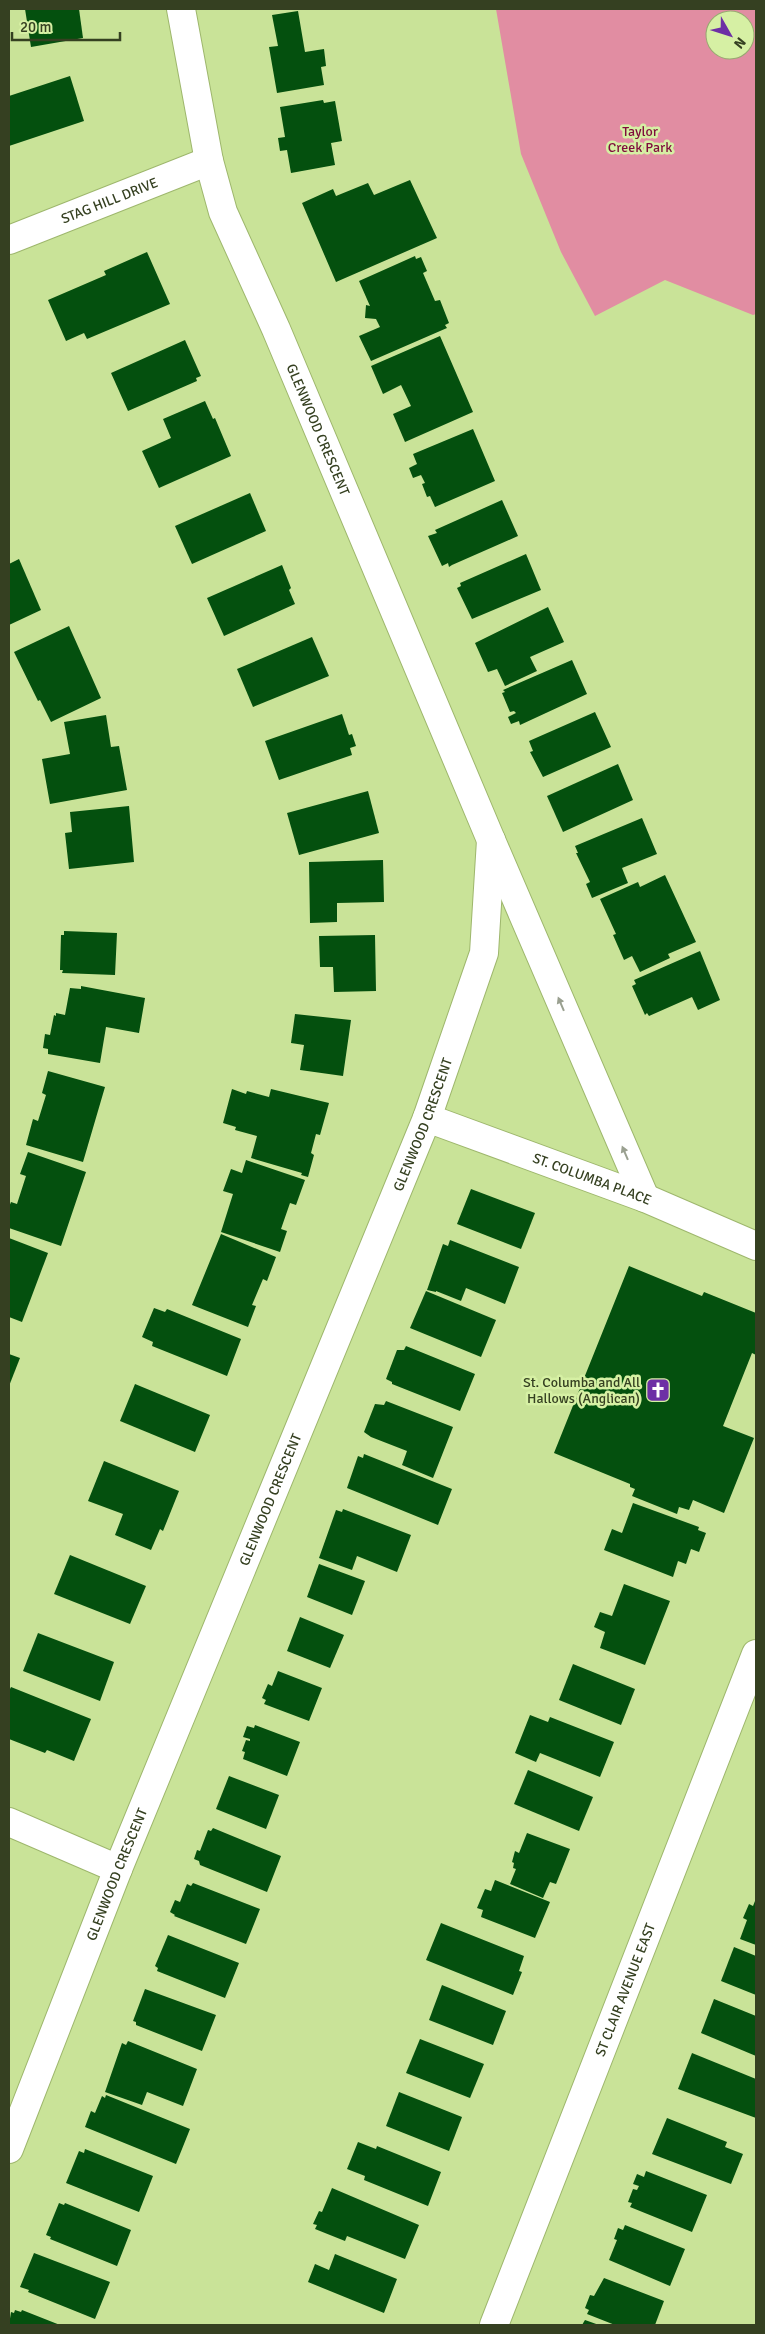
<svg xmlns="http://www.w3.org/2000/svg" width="765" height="2334" font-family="Signika,sans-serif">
	<rect width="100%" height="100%" fill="#c9e398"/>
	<path fill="#e18da2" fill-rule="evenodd" d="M496 9H756V314L753 315 665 280 595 316 561 252 521 154ZM715 20H745V50H715Z"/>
	<g fill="#04500e">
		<polygon points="25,9 79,9 83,38 31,47"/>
		<polygon points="298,11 305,52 324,49 326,66 321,67 324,85 277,93 269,47 278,46 272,15"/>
		<polygon points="70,76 84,121 9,146 9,96"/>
		<polygon points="323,100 324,103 335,101 342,141 331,143 335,165 291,173 287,150 280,151 278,138 285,137 280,107"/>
		<polygon points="410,180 437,238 336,282 302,203 333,189 336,196 368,183 374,195"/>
		<polygon points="147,252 170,304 87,339 84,333 66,341 48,300 106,275 104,271"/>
		<polygon points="415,256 416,259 421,257 427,271 423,273 435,301 440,300 449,323 445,325 447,328 371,361 359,336 380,327 376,319 365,318 366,305 370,306 359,281"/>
		<polygon points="440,336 473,412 405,442 393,414 411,406 401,385 383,394 371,366"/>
		<polygon points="185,340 201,376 196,378 197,381 128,411 111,373"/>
		<polygon points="205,401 213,419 215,418 231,456 159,488 142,451 171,438 163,419"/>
		<polygon points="473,429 495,481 435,507 430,496 427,497 422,484 425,483 421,475 413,478 409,468 417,464 413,454"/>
		<polygon points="250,493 266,531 192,564 175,526"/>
		<polygon points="502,500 518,536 452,565 449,567 448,563 442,566 428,536 437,533 435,530"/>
		<polygon points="526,554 541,590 472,619 457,588 461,586 460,583"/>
		<polygon points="19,559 41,610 9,625 9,564"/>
		<polygon points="282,565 291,588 289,590 295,604 224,636 207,598"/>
		<polygon points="548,607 564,642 530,657 537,671 505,686 497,669 488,672 475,643"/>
		<polygon points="69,626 101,698 51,722 40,700 38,701 14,652"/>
		<polygon points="312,637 329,676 253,707 237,669"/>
		<polygon points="572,660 587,694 520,725 519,721 511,724 508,717 516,713 514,711 510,712 502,693 505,692 503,690"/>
		<polygon points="595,712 611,747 543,777 530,752 533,751 529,741"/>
		<polygon points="342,714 349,735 352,734 356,746 350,748 352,755 279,780 265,741"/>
		<polygon points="106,715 111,747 119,746 127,790 50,804 42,759 70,754 64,722"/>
		<polygon points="618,764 633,800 563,832 547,796"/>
		<polygon points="368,791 379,833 299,855 287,813"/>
		<polygon points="129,806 134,862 69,869 65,833 72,832 70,812"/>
		<polygon points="642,818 657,854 622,868 628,883 592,898 586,884 590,882 576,853 578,853 575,846"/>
		<polygon points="383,860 384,902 337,903 337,922 310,923 309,862"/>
		<polygon points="665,875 696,942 668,954 670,958 640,972 632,956 624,960 613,935 616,934 600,899 638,882 640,887"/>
		<polygon points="64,931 117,933 115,975 62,973 63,970 60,970 61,935 64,935"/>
		<polygon points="375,935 376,991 334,992 333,967 320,967 319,936"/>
		<polygon points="700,951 720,1000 698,1010 692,997 649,1016 647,1013 645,1015 632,986 636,984 634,980"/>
		<polygon points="81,986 145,998 139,1033 106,1027 100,1063 48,1054 48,1049 43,1048 45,1034 50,1035 54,1015 56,1016 56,1013 65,1015 70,988 81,989"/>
		<polygon points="295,1014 351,1020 343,1076 300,1070 304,1045 291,1043"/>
		<polygon points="48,1071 105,1087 83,1162 26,1145 33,1119 38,1121 46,1095 42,1093"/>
		<polygon points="232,1089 246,1094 247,1091 269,1097 271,1089 329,1103 320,1135 316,1134 311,1153 314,1155 308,1177 301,1175 302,1173 251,1158 257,1136 235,1130 236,1127 223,1123"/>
		<polygon points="28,1152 86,1172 61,1246 9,1228 9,1207 11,1202 17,1204 26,1176 20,1174"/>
		<polygon points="246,1160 305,1180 296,1205 290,1203 281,1229 287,1231 280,1252 221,1232 233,1194 223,1191 231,1169 242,1173"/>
		<polygon points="471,1189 535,1213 521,1249 457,1224"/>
		<polygon points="221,1234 276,1257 267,1281 263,1279 252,1305 256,1306 248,1327 192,1305"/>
		<polygon points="9,1238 48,1253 22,1322 9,1317"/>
		<polygon points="450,1240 519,1267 505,1304 466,1288 461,1301 436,1291 436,1292 427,1290 443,1244 448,1246"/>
		<polygon points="629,1266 702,1296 704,1292 756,1313 756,1355 752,1353 723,1426 754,1438 724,1513 693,1500 689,1510 679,1507 677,1514 632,1496 635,1489 630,1487 630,1484 554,1453"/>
		<polygon points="426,1291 496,1320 481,1357 410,1328"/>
		<polygon points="154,1308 165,1312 167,1309 241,1339 227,1376 152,1346 153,1342 142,1337"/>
		<polygon points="406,1346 475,1374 460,1411 392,1384 392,1382 386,1379 397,1350 404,1350"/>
		<polygon points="9,1354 20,1358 9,1386"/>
		<polygon points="135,1384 210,1415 195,1452 120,1421"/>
		<polygon points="386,1401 453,1427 433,1478 402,1465 407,1451 371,1437 364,1432 375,1404 384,1405"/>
		<polygon points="364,1454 452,1489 438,1525 347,1488 358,1456 363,1458"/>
		<polygon points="104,1461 179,1491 163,1531 160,1529 151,1550 115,1535 123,1514 88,1501"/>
		<polygon points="633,1503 699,1527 698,1530 706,1533 699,1552 691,1549 686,1564 678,1561 673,1577 604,1550 612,1529 622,1533"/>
		<polygon points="343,1509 411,1535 397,1572 357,1556 352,1570 319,1558 336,1510 342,1512"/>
		<polygon points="70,1555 146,1586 130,1624 54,1594"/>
		<polygon points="319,1564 365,1581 352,1615 307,1597"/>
		<polygon points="624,1584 670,1601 645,1665 600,1648 605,1632 594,1627 600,1612 612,1616"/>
		<polygon points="300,1617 344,1635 330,1668 287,1651"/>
		<polygon points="38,1633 114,1662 100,1701 23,1671"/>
		<polygon points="573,1664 635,1689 621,1725 559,1700"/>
		<polygon points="278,1671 322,1688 309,1721 264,1704 266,1700 262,1698 268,1684 272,1686"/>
		<polygon points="11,1687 91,1719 74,1761 47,1750 45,1753 9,1739 9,1691"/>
		<polygon points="530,1715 548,1722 550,1717 614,1742 600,1777 540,1753 536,1762 515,1753"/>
		<polygon points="255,1725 300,1742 287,1776 243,1759 245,1752 242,1751 246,1740 250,1741 250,1739 243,1737 247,1726 254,1728"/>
		<polygon points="528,1770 593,1797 579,1831 514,1804"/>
		<polygon points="229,1776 279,1795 266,1829 216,1809"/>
		<polygon points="213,1828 281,1856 267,1892 200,1865 199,1861 194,1859 197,1850 200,1851 208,1830 211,1831"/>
		<polygon points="527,1833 570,1849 556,1884 550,1882 543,1898 510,1884 516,1869 513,1868 514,1863 512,1862 515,1851 519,1853"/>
		<polygon points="495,1880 550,1902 535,1938 481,1917 483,1910 477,1908 485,1889 491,1891"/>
		<polygon points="193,1883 260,1909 246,1944 174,1916 175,1915 170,1912 175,1900 180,1902 187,1884 191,1886"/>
		<polygon points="755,1901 756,1901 756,1945 740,1939 747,1920 743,1918 749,1904 753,1906"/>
		<polygon points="441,1923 524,1956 519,1971 522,1972 513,1995 426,1960"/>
		<polygon points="168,1935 239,1963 225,1998 157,1971 158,1968 155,1966"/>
		<polygon points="734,1947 756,1956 756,1995 721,1981"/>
		<polygon points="442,1985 506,2011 493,2045 429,2020"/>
		<polygon points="145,1989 216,2015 202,2051 136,2025 136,2022 133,2021"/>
		<polygon points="714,1999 756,2016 756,2056 701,2033"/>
		<polygon points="420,2039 484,2064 470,2098 406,2073"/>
		<polygon points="128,2041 197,2069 183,2106 147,2092 142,2105 105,2092 122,2043 126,2045"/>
		<polygon points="692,2053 756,2079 756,2118 678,2089"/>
		<polygon points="399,2092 462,2117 449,2151 386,2126"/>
		<polygon points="106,2095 190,2129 176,2164 85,2127 91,2111 95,2113 102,2096 105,2098"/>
		<polygon points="667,2118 727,2142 725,2147 743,2154 731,2184 652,2154"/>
		<polygon points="358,2142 376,2149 377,2146 441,2172 428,2206 364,2180 365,2176 347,2169"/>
		<polygon points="85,2149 153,2176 139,2212 66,2183 79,2151 84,2153"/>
		<polygon points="646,2171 707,2195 692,2232 630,2207 632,2203 628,2202 633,2189 637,2190 639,2186 633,2184 637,2174 644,2177"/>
		<polygon points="332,2188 419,2225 405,2259 347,2236 345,2241 315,2229 317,2225 313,2224 319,2211 322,2212"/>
		<polygon points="59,2203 64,2205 65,2203 131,2230 117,2266 50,2239 51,2237 46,2235"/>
		<polygon points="625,2225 685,2249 670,2286 609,2260 617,2240 614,2239 618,2228 623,2230"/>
		<polygon points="34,2253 110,2282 95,2319 28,2292 29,2290 20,2287"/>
		<polygon points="335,2254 397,2279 384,2313 308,2282 315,2264 329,2270"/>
		<polygon points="604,2278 664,2301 655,2325 615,2325 587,2314 589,2310 585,2308 590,2295 594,2296"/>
		<polygon points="15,2310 21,2312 22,2310 60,2325 9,2325 11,2312 14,2313"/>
		<polygon points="585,2320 599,2325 582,2325"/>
	</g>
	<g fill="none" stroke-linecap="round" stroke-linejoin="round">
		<g stroke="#9eb76d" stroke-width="30">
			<g id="minor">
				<path id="s1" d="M181 9 209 161 223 212 276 329 491 840 645 1198"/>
				<path id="s2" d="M9 240 209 161"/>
				<path id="s3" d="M427 1118 645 1198 756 1246"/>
				<polyline points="9,1822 118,1869"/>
				<path id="s4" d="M9 2149 118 1869 427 1118 484 953 491 840"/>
			</g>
		</g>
		<g stroke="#9eb76d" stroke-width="30">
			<g id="secondary">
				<path id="s5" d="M494 2325 756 1654"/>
			</g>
		</g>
		<use href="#minor" stroke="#fff" stroke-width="28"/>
		<use href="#secondary" stroke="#fff" stroke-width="28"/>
	</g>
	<defs><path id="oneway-solid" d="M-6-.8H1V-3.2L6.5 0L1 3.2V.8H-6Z" transform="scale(1.25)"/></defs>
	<g fill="#9aa090">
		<use href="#oneway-solid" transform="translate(561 1004) rotate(-113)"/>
		<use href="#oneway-solid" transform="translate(625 1153) rotate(-113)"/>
	</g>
	<defs>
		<g id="church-square" transform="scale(1.25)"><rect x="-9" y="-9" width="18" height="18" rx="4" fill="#6d2fa5" stroke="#d6f0a4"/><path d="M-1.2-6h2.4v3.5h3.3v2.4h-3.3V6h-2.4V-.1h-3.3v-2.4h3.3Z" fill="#fff"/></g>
	</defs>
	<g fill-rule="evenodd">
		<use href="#church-square" x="658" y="1390"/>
	</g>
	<g text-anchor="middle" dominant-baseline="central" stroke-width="5" stroke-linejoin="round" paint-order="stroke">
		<g font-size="14" fill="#7f0c3c" stroke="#d6f0a4">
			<text x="640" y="131">Taylor<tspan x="640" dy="16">Creek Park</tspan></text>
		</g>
		<g font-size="14" fill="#354021" stroke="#d6f0a4">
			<text stroke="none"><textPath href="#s2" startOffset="108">STAG HILL DRIVE</textPath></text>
			<text stroke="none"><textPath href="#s1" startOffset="445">GLENWOOD CRESCENT</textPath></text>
			<text stroke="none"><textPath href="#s4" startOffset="1105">GLENWOOD CRESCENT</textPath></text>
			<text stroke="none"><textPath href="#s3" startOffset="176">ST. COLUMBA PLACE</textPath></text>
			<text stroke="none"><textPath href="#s4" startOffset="700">GLENWOOD CRESCENT</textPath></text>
			<text stroke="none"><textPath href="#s4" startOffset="295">GLENWOOD CRESCENT</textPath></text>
			<text stroke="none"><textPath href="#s5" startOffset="360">ST CLAIR AVENUE EAST</textPath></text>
		</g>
		<g font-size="14" fill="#354021" stroke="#d6f0a4" text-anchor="end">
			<text x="640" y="1382">St. Columba and All<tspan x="640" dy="16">Hallows (Anglican)</tspan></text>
		</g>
	</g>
	<rect width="765" height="2334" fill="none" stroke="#354021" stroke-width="20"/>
	<g transform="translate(730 35) rotate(129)"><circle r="24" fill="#d6f0a4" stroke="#96aa70"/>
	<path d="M0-4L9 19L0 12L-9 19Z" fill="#6d2fa5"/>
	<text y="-8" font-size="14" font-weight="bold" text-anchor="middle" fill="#354021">N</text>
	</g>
	<path d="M12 32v8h108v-8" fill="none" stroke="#354021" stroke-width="2.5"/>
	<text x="20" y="32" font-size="15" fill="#354021" stroke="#d6f0a4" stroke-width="4" paint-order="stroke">20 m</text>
</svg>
